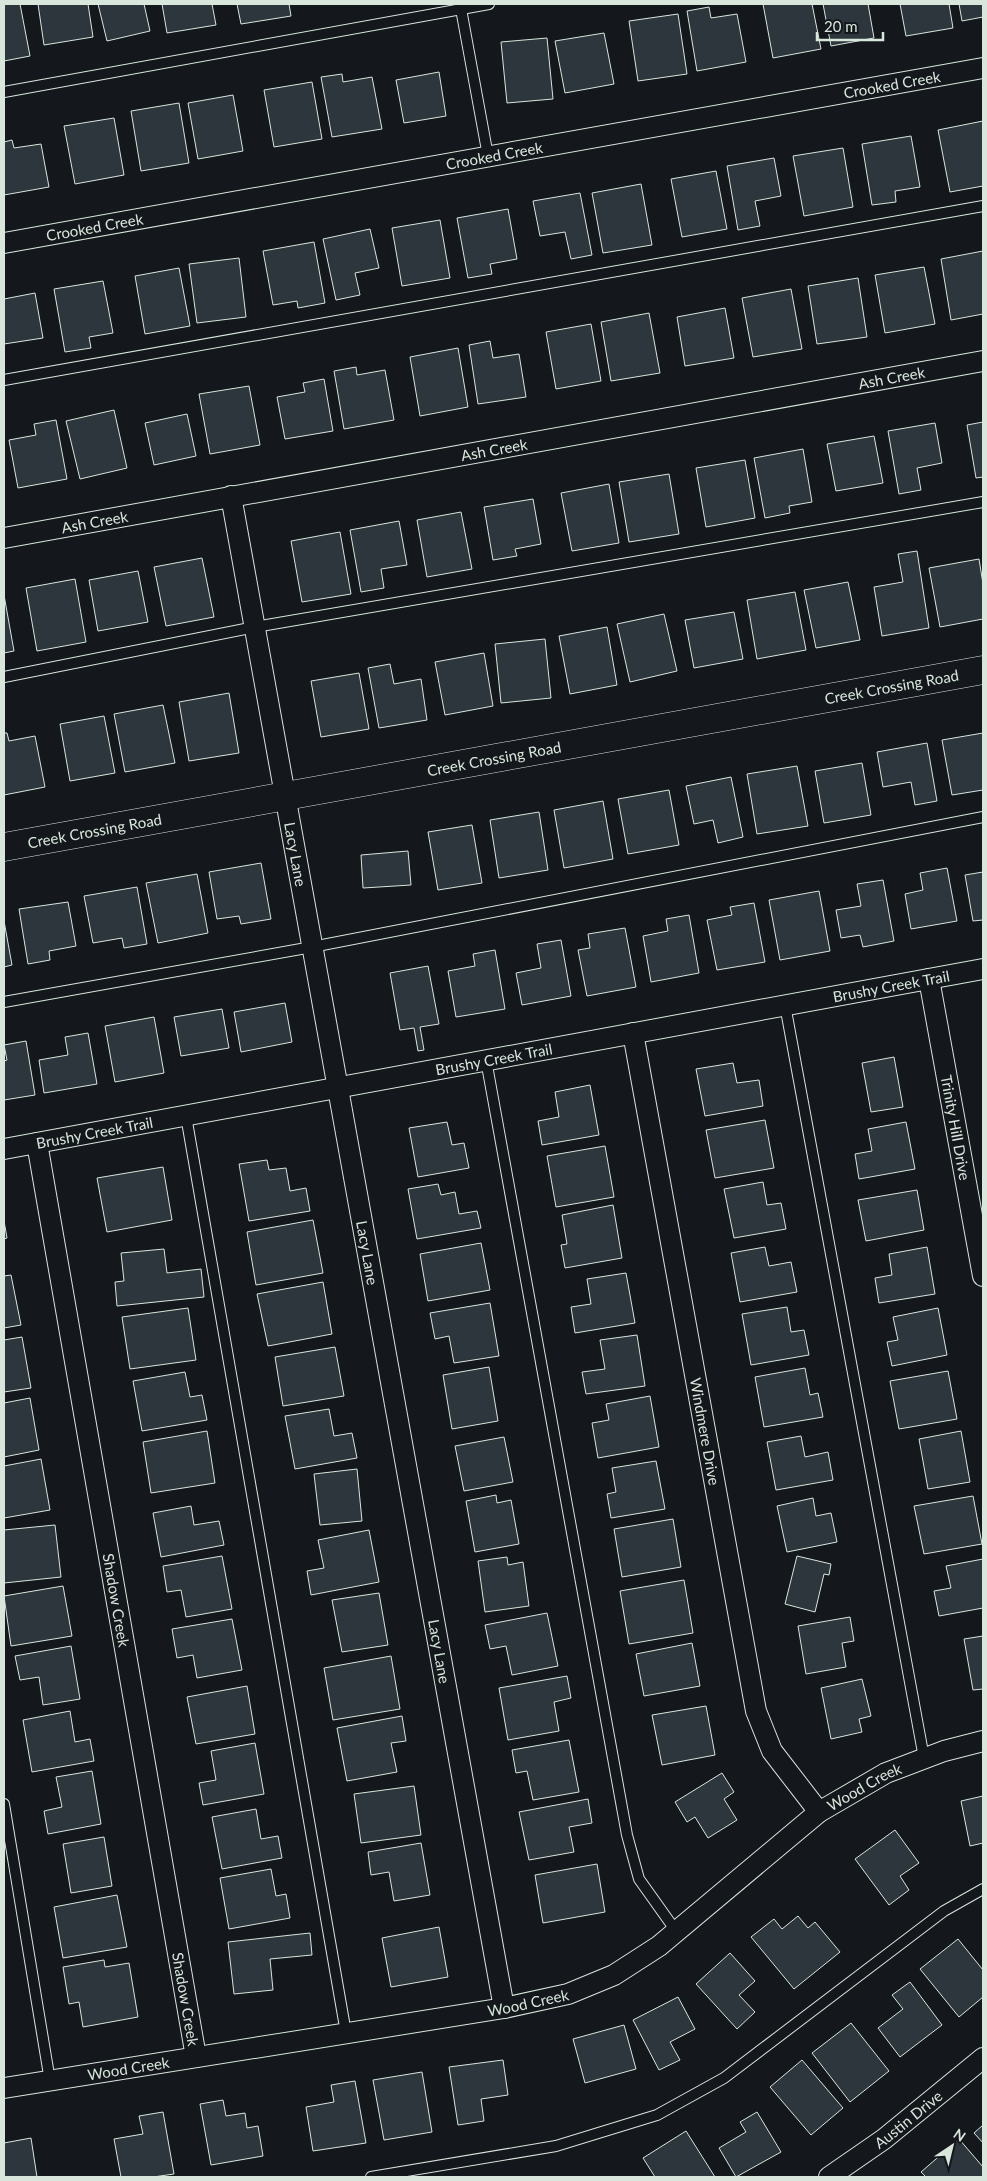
<svg xmlns="http://www.w3.org/2000/svg" width="987" height="2181" font-family="Lato,sans-serif">
	<rect width="100%" height="100%" fill="#14181c"/>
	<g fill="#2c363c" stroke="#d8e6dc">
		<polygon points="4,4 20,4 30,56 4,61"/>
		<polygon points="38,4 88,4 93,37 44,45"/>
		<polygon points="98,4 144,4 150,31 107,41"/>
		<polygon points="162,4 212,4 216,25 167,33"/>
		<polygon points="237,4 289,4 291,16 241,24"/>
		<polygon points="763,4 812,4 821,49 773,58"/>
		<polygon points="823,4 868,4 874,38 831,46"/>
		<polygon points="900,4 949,4 953,28 906,36"/>
		<polygon points="959,4 983,4 983,17 962,21"/>
		<polygon points="709,7 711,18 737,14 746,62 697,71 687,11"/>
		<polygon points="678,14 687,74 638,81 629,21"/>
		<polygon points="604,33 614,84 565,93 555,41"/>
		<polygon points="547,38 553,99 507,103 501,42"/>
		<polygon points="439,72 446,116 404,123 396,80"/>
		<polygon points="342,74 343,82 372,77 382,129 332,137 321,77"/>
		<polygon points="312,82 322,139 274,147 264,90"/>
		<polygon points="233,95 243,151 198,159 188,103"/>
		<polygon points="179,103 189,163 141,171 131,111"/>
		<polygon points="114,118 124,175 75,184 64,126"/>
		<polygon points="983,121 983,186 950,192 938,130"/>
		<polygon points="911,136 920,187 895,191 896,202 872,205 862,144"/>
		<polygon points="12,140 14,148 41,144 49,187 4,195 4,142"/>
		<polygon points="843,148 853,207 804,216 793,156"/>
		<polygon points="774,158 781,196 755,201 760,226 738,230 727,166"/>
		<polygon points="716,171 727,229 682,237 671,179"/>
		<polygon points="641,184 652,245 603,253 592,193"/>
		<polygon points="580,193 592,255 571,259 565,232 540,236 533,201"/>
		<polygon points="508,209 517,259 490,264 492,274 468,278 457,218"/>
		<polygon points="440,220 450,278 402,286 392,228"/>
		<polygon points="370,229 379,268 355,273 360,295 336,300 323,239"/>
		<polygon points="314,242 325,303 298,308 297,301 273,305 263,251"/>
		<polygon points="983,251 983,314 951,320 941,259"/>
		<polygon points="239,258 246,317 197,323 189,264"/>
		<polygon points="924,267 935,324 885,333 875,275"/>
		<polygon points="179,268 190,326 145,334 135,276"/>
		<polygon points="858,278 867,337 817,344 808,286"/>
		<polygon points="103,281 113,333 89,337 91,348 65,352 54,289"/>
		<polygon points="791,289 802,349 753,357 742,298"/>
		<polygon points="35,293 43,338 4,344 4,299"/>
		<polygon points="725,308 734,358 685,366 677,317"/>
		<polygon points="649,313 660,373 611,381 601,322"/>
		<polygon points="591,324 601,381 556,389 546,332"/>
		<polygon points="490,341 493,358 519,354 526,397 478,404 469,345"/>
		<polygon points="458,348 468,407 420,416 410,357"/>
		<polygon points="356,367 357,375 385,370 394,420 344,429 334,371"/>
		<polygon points="324,379 333,431 285,439 277,397 305,392 303,383"/>
		<polygon points="249,386 260,445 210,454 199,394"/>
		<polygon points="114,410 127,468 80,479 66,421"/>
		<polygon points="187,414 196,456 154,465 145,423"/>
		<polygon points="56,420 67,479 18,488 9,440 36,435 34,424"/>
		<polygon points="983,422 983,477 976,478 967,425"/>
		<polygon points="935,423 942,463 917,468 921,490 899,494 888,431"/>
		<polygon points="874,436 883,483 836,491 827,444"/>
		<polygon points="803,449 812,502 789,506 790,513 765,518 754,458"/>
		<polygon points="745,460 755,518 706,527 696,468"/>
		<polygon points="669,474 679,534 629,542 619,482"/>
		<polygon points="609,484 619,543 572,551 561,493"/>
		<polygon points="533,499 541,544 515,549 517,556 493,560 484,507"/>
		<polygon points="461,512 472,569 427,577 417,520"/>
		<polygon points="399,521 407,565 381,569 384,588 361,592 350,530"/>
		<polygon points="340,532 351,594 302,602 291,541"/>
		<polygon points="917,551 929,628 882,636 874,587 903,582 898,554"/>
		<polygon points="202,558 214,617 166,626 154,567"/>
		<polygon points="979,559 983,584 983,619 940,627 929,568"/>
		<polygon points="138,571 148,622 98,631 89,580"/>
		<polygon points="75,579 86,642 37,651 26,588"/>
		<polygon points="848,582 860,640 816,648 804,590"/>
		<polygon points="795,592 806,650 757,659 747,600"/>
		<polygon points="4,595 14,651 4,653"/>
		<polygon points="734,612 743,659 694,668 685,620"/>
		<polygon points="664,614 677,671 630,682 617,624"/>
		<polygon points="607,627 617,685 570,694 559,636"/>
		<polygon points="545,639 551,698 501,703 495,644"/>
		<polygon points="484,653 493,706 445,715 435,662"/>
		<polygon points="390,664 394,684 421,679 427,720 379,728 368,668"/>
		<polygon points="359,673 369,729 321,737 311,681"/>
		<polygon points="229,693 239,753 189,761 179,702"/>
		<polygon points="163,705 175,763 125,772 114,714"/>
		<polygon points="104,716 115,773 70,781 60,724"/>
		<polygon points="4,733 7,733 9,741 35,736 45,787 4,795"/>
		<polygon points="983,733 983,790 952,795 942,740"/>
		<polygon points="927,743 937,801 915,805 911,782 883,787 877,752"/>
		<polygon points="862,763 871,815 824,823 815,771"/>
		<polygon points="797,766 808,826 757,834 747,774"/>
		<polygon points="731,777 743,837 718,843 713,820 694,824 686,786"/>
		<polygon points="669,790 679,845 628,854 618,799"/>
		<polygon points="603,801 613,859 564,868 554,810"/>
		<polygon points="539,812 548,870 499,878 490,820"/>
		<polygon points="472,825 482,883 438,890 428,832"/>
		<polygon points="408,851 411,885 363,888 361,855"/>
		<polygon points="261,863 271,919 241,924 239,916 217,919 209,872"/>
		<polygon points="947,868 957,921 911,929 905,894 923,890 920,873"/>
		<polygon points="983,872 983,920 973,921 965,875"/>
		<polygon points="197,874 208,933 158,943 146,883"/>
		<polygon points="883,880 894,941 863,947 860,935 841,938 836,910 861,906 857,884"/>
		<polygon points="137,887 147,944 124,948 122,938 93,943 84,896"/>
		<polygon points="819,891 830,951 780,960 769,900"/>
		<polygon points="68,902 76,946 49,951 50,960 28,964 19,909"/>
		<polygon points="754,903 765,962 717,970 707,920 732,915 730,907"/>
		<polygon points="689,915 699,973 651,982 643,936 668,931 666,919"/>
		<polygon points="4,921 12,965 4,967"/>
		<polygon points="625,928 636,987 587,996 578,950 590,948 588,934"/>
		<polygon points="561,940 571,996 522,1005 516,973 541,968 537,944"/>
		<polygon points="495,950 505,1009 456,1017 448,971 475,966 473,954"/>
		<polygon points="428,966 439,1024 420,1027 424,1050 418,1051 414,1028 400,1030 390,973"/>
		<polygon points="285,1003 292,1042 241,1052 234,1012"/>
		<polygon points="222,1009 229,1048 181,1056 174,1017"/>
		<polygon points="154,1017 164,1073 115,1082 105,1026"/>
		<polygon points="88,1033 97,1084 44,1093 39,1060 68,1055 65,1037"/>
		<polygon points="26,1041 35,1095 4,1100 4,1061 7,1060 4,1045"/>
		<polygon points="894,1057 903,1107 871,1112 862,1063"/>
		<polygon points="733,1063 737,1083 759,1080 763,1106 705,1116 696,1069"/>
		<polygon points="590,1085 599,1135 542,1145 538,1121 559,1117 555,1092"/>
		<polygon points="765,1120 774,1168 715,1178 706,1130"/>
		<polygon points="447,1122 452,1145 464,1143 469,1168 418,1177 409,1128"/>
		<polygon points="906,1122 915,1169 859,1179 855,1154 872,1151 868,1129"/>
		<polygon points="605,1146 614,1197 556,1207 547,1156"/>
		<polygon points="267,1160 269,1170 286,1168 290,1191 306,1188 310,1211 249,1221 239,1164"/>
		<polygon points="163,1167 172,1220 107,1232 97,1178"/>
		<polygon points="763,1182 767,1205 781,1203 786,1229 734,1238 724,1189"/>
		<polygon points="438,1184 441,1195 455,1192 459,1214 477,1211 481,1228 417,1239 408,1189"/>
		<polygon points="917,1190 924,1230 866,1241 858,1200"/>
		<polygon points="613,1205 622,1258 565,1268 561,1245 567,1244 562,1215"/>
		<polygon points="313,1220 323,1273 256,1285 247,1232"/>
		<polygon points="4,1221 7,1238 4,1239"/>
		<polygon points="481,1243 490,1290 428,1301 420,1254"/>
		<polygon points="765,1247 769,1266 791,1262 797,1292 740,1302 731,1253"/>
		<polygon points="927,1247 935,1294 879,1303 875,1278 892,1275 889,1254"/>
		<polygon points="164,1249 167,1273 201,1269 204,1297 117,1306 115,1282 124,1281 121,1253"/>
		<polygon points="626,1273 635,1323 575,1333 571,1307 591,1304 587,1279"/>
		<polygon points="11,1275 21,1325 4,1328 4,1276"/>
		<polygon points="323,1282 332,1334 268,1346 257,1294"/>
		<polygon points="490,1303 499,1356 454,1363 449,1336 435,1339 430,1313"/>
		<polygon points="787,1307 791,1332 804,1330 809,1355 751,1365 742,1314"/>
		<polygon points="188,1308 196,1360 130,1369 122,1317"/>
		<polygon points="938,1308 947,1355 892,1366 887,1342 898,1340 893,1317"/>
		<polygon points="637,1335 645,1386 586,1394 582,1372 605,1369 600,1340"/>
		<polygon points="22,1337 31,1388 4,1392 4,1340"/>
		<polygon points="335,1347 344,1396 283,1406 275,1357"/>
		<polygon points="489,1367 498,1421 452,1429 443,1375"/>
		<polygon points="805,1368 810,1395 818,1393 823,1417 764,1427 755,1377"/>
		<polygon points="948,1371 957,1419 899,1429 890,1381"/>
		<polygon points="185,1372 190,1397 202,1395 207,1420 142,1431 133,1381"/>
		<polygon points="650,1396 659,1447 598,1458 592,1423 609,1420 606,1404"/>
		<polygon points="30,1398 39,1450 4,1457 4,1403"/>
		<polygon points="329,1409 334,1436 352,1433 357,1458 295,1469 285,1416"/>
		<polygon points="207,1431 215,1483 151,1493 143,1442"/>
		<polygon points="961,1431 970,1482 928,1489 919,1439"/>
		<polygon points="801,1436 805,1457 828,1452 833,1480 776,1490 767,1442"/>
		<polygon points="504,1437 513,1482 464,1491 455,1446"/>
		<polygon points="41,1459 50,1510 4,1518 4,1466"/>
		<polygon points="656,1461 665,1509 611,1518 607,1494 616,1492 612,1468"/>
		<polygon points="357,1469 362,1521 320,1525 314,1474"/>
		<polygon points="496,1495 497,1503 511,1500 519,1544 475,1552 466,1501"/>
		<polygon points="973,1496 982,1544 924,1554 914,1506"/>
		<polygon points="813,1498 816,1516 831,1513 837,1542 787,1552 777,1506"/>
		<polygon points="191,1506 194,1525 219,1521 224,1545 161,1557 153,1513"/>
		<polygon points="673,1519 681,1567 622,1577 614,1529"/>
		<polygon points="55,1525 61,1577 4,1583 4,1530"/>
		<polygon points="369,1530 379,1582 311,1595 307,1571 324,1568 318,1540"/>
		<polygon points="222,1556 232,1609 186,1617 181,1590 167,1592 163,1566"/>
		<polygon points="797,1556 831,1564 829,1575 824,1574 815,1612 785,1604"/>
		<polygon points="507,1557 508,1565 523,1562 529,1606 485,1612 478,1561"/>
		<polygon points="983,1559 983,1608 939,1616 934,1591 951,1588 946,1566"/>
		<polygon points="684,1580 693,1633 629,1644 620,1591"/>
		<polygon points="63,1586 72,1636 11,1646 4,1596"/>
		<polygon points="379,1593 388,1645 342,1652 332,1600"/>
		<polygon points="547,1613 558,1666 512,1675 506,1646 490,1649 485,1625"/>
		<polygon points="850,1617 854,1641 842,1643 846,1667 806,1674 798,1626"/>
		<polygon points="232,1619 242,1670 197,1678 193,1655 177,1658 172,1629"/>
		<polygon points="983,1636 983,1689 973,1690 964,1639"/>
		<polygon points="692,1643 700,1686 644,1696 636,1654"/>
		<polygon points="71,1646 80,1699 43,1705 39,1677 20,1680 15,1656"/>
		<polygon points="391,1656 400,1709 333,1720 324,1668"/>
		<polygon points="567,1676 571,1698 554,1702 559,1731 508,1740 499,1688"/>
		<polygon points="862,1679 871,1716 859,1719 862,1732 831,1739 821,1688"/>
		<polygon points="247,1686 255,1734 196,1744 187,1697"/>
		<polygon points="706,1706 715,1755 662,1765 652,1715"/>
		<polygon points="70,1711 75,1742 90,1739 94,1761 32,1772 23,1720"/>
		<polygon points="402,1716 406,1741 391,1743 397,1772 347,1781 337,1728"/>
		<polygon points="569,1740 579,1792 533,1800 527,1771 516,1773 512,1750"/>
		<polygon points="255,1743 264,1794 203,1805 199,1783 216,1780 211,1751"/>
		<polygon points="92,1771 101,1824 48,1834 44,1811 62,1807 56,1777"/>
		<polygon points="722,1773 734,1792 724,1799 737,1820 708,1838 695,1817 687,1822 675,1802"/>
		<polygon points="414,1786 421,1835 361,1843 354,1794"/>
		<polygon points="983,1796 983,1843 970,1846 961,1801"/>
		<polygon points="588,1799 592,1823 569,1827 574,1852 529,1860 519,1812"/>
		<polygon points="256,1809 261,1839 278,1836 282,1858 222,1869 212,1817"/>
		<polygon points="895,1830 919,1863 900,1876 909,1890 889,1905 855,1859"/>
		<polygon points="104,1837 112,1886 71,1893 63,1844"/>
		<polygon points="421,1843 430,1895 394,1901 389,1872 371,1875 368,1852"/>
		<polygon points="597,1864 605,1912 543,1923 535,1875"/>
		<polygon points="271,1869 276,1896 286,1894 290,1918 229,1929 220,1878"/>
		<polygon points="117,1895 127,1947 63,1958 54,1907"/>
		<polygon points="798,1916 808,1928 815,1922 840,1952 794,1989 751,1937 774,1919 782,1929"/>
		<polygon points="439,1927 448,1977 391,1987 382,1938"/>
		<polygon points="310,1933 312,1955 270,1959 273,1990 234,1994 228,1942"/>
		<polygon points="958,1939 983,1970 983,1997 959,2017 920,1969"/>
		<polygon points="730,1953 755,1981 739,1995 755,2012 737,2029 696,1984"/>
		<polygon points="104,1960 105,1967 129,1963 138,2017 83,2027 79,2002 69,2004 63,1967"/>
		<polygon points="910,1982 942,2025 900,2057 878,2028 903,2009 892,1995"/>
		<polygon points="678,1997 695,2029 670,2042 680,2060 659,2070 633,2020"/>
		<polygon points="851,2023 889,2071 850,2102 812,2053"/>
		<polygon points="624,2025 636,2069 585,2083 573,2039"/>
		<polygon points="503,2060 508,2095 481,2099 484,2121 458,2125 449,2067"/>
		<polygon points="802,2060 843,2108 811,2135 770,2087"/>
		<polygon points="422,2072 432,2132 384,2140 373,2080"/>
		<polygon points="355,2081 366,2143 313,2151 306,2107 334,2102 331,2085"/>
		<polygon points="223,2100 226,2116 245,2113 247,2128 258,2126 263,2156 211,2165 200,2104"/>
		<polygon points="163,2112 174,2174 153,2177 121,2177 114,2139 143,2134 139,2116"/>
		<polygon points="757,2112 781,2152 736,2177 719,2148 746,2132 740,2122"/>
		<polygon points="983,2125 983,2143 974,2133"/>
		<polygon points="686,2131 715,2177 655,2177 643,2158"/>
		<polygon points="31,2138 37,2177 4,2177 4,2143"/>
		<polygon points="959,2139 983,2167 983,2177 926,2177 921,2172"/>
	</g>
	<g fill="none" stroke-linecap="round" stroke-linejoin="round">
		<g stroke="#d8e6dc" stroke-width="12">
			<g id="lane">
				<polyline points="461,9 488,156"/>
				<polyline points="4,92 489,4"/>
				<polyline points="4,380 983,206"/>
				<polyline points="4,677 255,627 983,502"/>
				<polyline points="4,1002 312,947 983,817"/>
				<polyline points="785,1005 924,1758"/>
				<polyline points="486,1060 627,1835 639,1879 676,1931"/>
				<polyline points="186,1116 346,2033"/>
				<polyline points="4,1804 50,2081"/>
				<polyline points="371,2177 556,2146 657,2115 724,2078 944,1911 983,1889"/>
			</g>
		</g>
		<g stroke="#d8e6dc" stroke-width="22">
			<g id="street">
				<path id="s1" d="M4 243 983 68"/>
				<path id="s2" d="M231 496 504 2008"/>
				<path id="s3" d="M4 538 983 361"/>
				<path id="s4" d="M929 979 983 1276"/>
				<path id="s5" d="M633 1033 756 1711 772 1751 819 1812"/>
				<path id="s6" d="M37 1143 196 2057"/>
				<path id="s7" d="M4 1149 983 969"/>
				<path id="s8" d="M4 2088 504 2008 568 1994 614 1975 659 1946 819 1812 886 1773 944 1751 983 1741"/>
				<path id="s9" d="M829 2177 884 2139 983 2058"/>
			</g>
		</g>
		<g stroke="#d8e6dc" stroke-width="29">
			<g id="secondary">
				<path id="s10" d="M4 847 983 670"/>
			</g>
		</g>
		<use href="#lane" stroke="#14181c" stroke-width="10"/>
		<use href="#street" stroke="#14181c" stroke-width="20"/>
		<use href="#secondary" stroke="#14181c" stroke-width="28"/>
	</g>
	<g text-anchor="middle" dominant-baseline="central" stroke-width="4" stroke-linejoin="round" paint-order="stroke">
		<g font-size="15" fill="#d8e6dc" stroke="#14181c">
			<text stroke="none"><textPath href="#s1" startOffset="902">Crooked Creek</textPath></text>
			<text stroke="none"><textPath href="#s1" startOffset="498">Crooked Creek</textPath></text>
			<text stroke="none"><textPath href="#s1" startOffset="92">Crooked Creek</textPath></text>
			<text stroke="none"><textPath href="#s3" startOffset="902">Ash Creek</textPath></text>
			<text stroke="none"><textPath href="#s3" startOffset="498">Ash Creek</textPath></text>
			<text stroke="none"><textPath href="#s3" startOffset="92">Ash Creek</textPath></text>
			<text stroke="none"><textPath href="#s10" startOffset="902">Creek Crossing Road</textPath></text>
			<text stroke="none"><textPath href="#s10" startOffset="498">Creek Crossing Road</textPath></text>
			<text stroke="none"><textPath href="#s10" startOffset="92">Creek Crossing Road</textPath></text>
			<text stroke="none"><textPath href="#s2" startOffset="364">Lacy Lane</textPath></text>
			<text stroke="none"><textPath href="#s7" startOffset="902">Brushy Creek Trail</textPath></text>
			<text stroke="none"><textPath href="#s7" startOffset="498">Brushy Creek Trail</textPath></text>
			<text stroke="none"><textPath href="#s4" startOffset="151">Trinity Hill Drive</textPath></text>
			<text stroke="none"><textPath href="#s7" startOffset="92">Brushy Creek Trail</textPath></text>
			<text stroke="none"><textPath href="#s2" startOffset="769">Lacy Lane</textPath></text>
			<text stroke="none"><textPath href="#s5" startOffset="405">Windmere Drive</textPath></text>
			<text stroke="none"><textPath href="#s6" startOffset="464">Shadow Creek</textPath></text>
			<text stroke="none"><textPath href="#s2" startOffset="1174">Lacy Lane</textPath></text>
			<text stroke="none"><textPath href="#s8" startOffset="936">Wood Creek</textPath></text>
			<text stroke="none"><textPath href="#s6" startOffset="869">Shadow Creek</textPath></text>
			<text stroke="none"><textPath href="#s8" startOffset="531">Wood Creek</textPath></text>
			<text stroke="none"><textPath href="#s8" startOffset="126">Wood Creek</textPath></text>
			<text stroke="none"><textPath href="#s9" startOffset="98">Austin Drive</textPath></text>
		</g>
	</g>
	<rect width="987" height="2181" fill="none" stroke="#d8e6dc" stroke-width="10"/>
	<g transform="translate(952 2146) rotate(35)" stroke="#14181c" stroke-width="4" paint-order="stroke">
	<path d="M0-4L9 19L0 12L-9 19Z" fill="#d8e6dc"/>
	<text y="-8" font-size="14" font-weight="bold" text-anchor="middle" fill="#d8e6dc">N</text>
	</g>
	<path d="M817 32v8h66v-8" fill="none" stroke="#d8e6dc" stroke-width="2.5"/>
	<text x="824" y="32" font-size="15" fill="#d8e6dc" stroke="#14181c" stroke-width="4" paint-order="stroke">20 m</text>
</svg>
